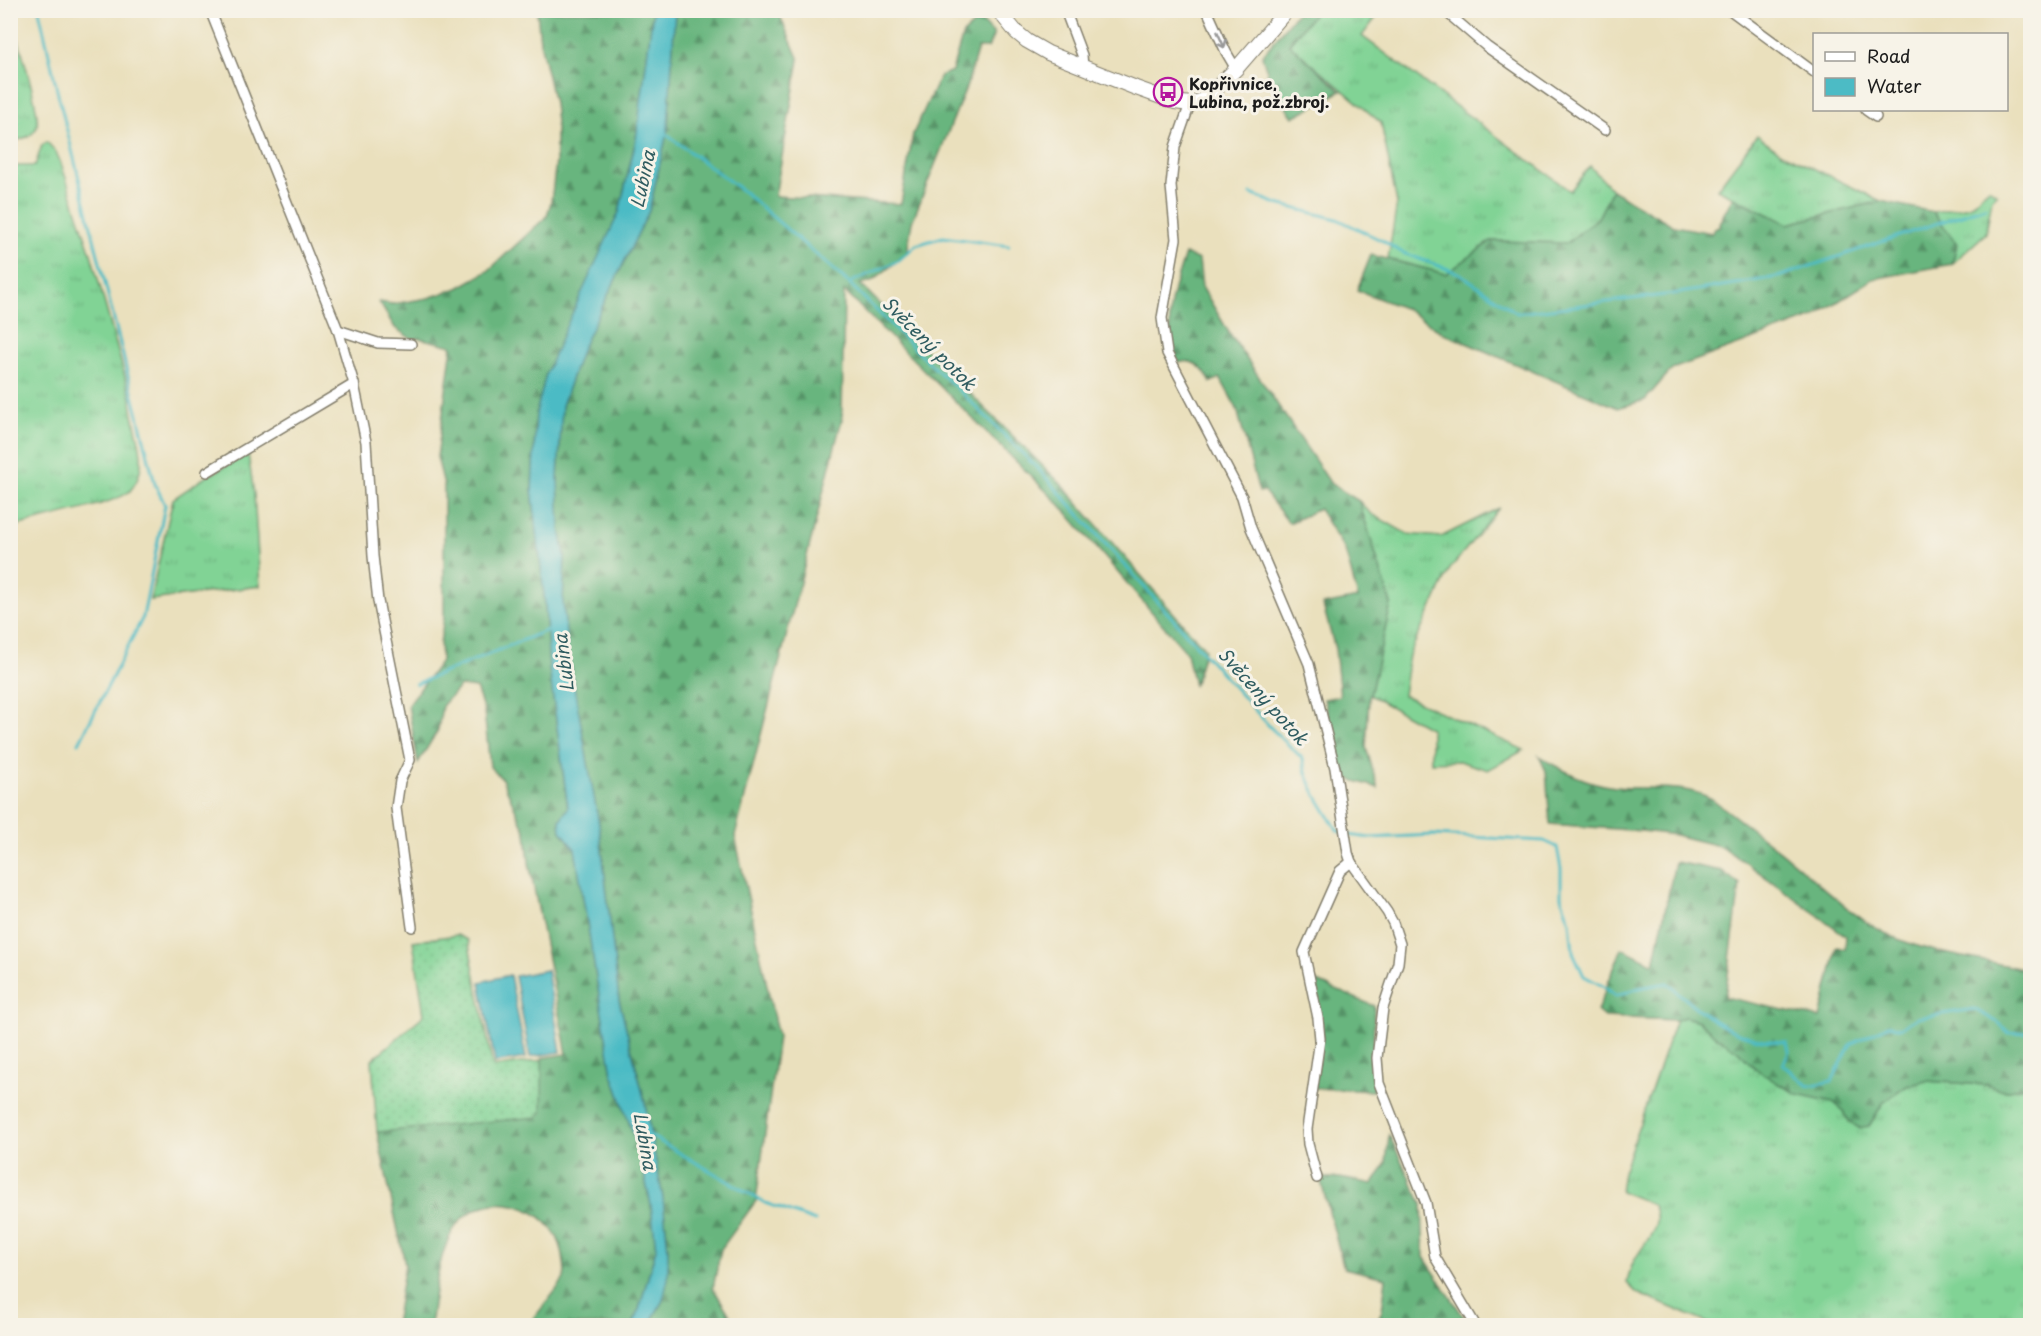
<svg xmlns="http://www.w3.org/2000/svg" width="2041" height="1336" font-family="'Playpen Sans',sans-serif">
	<defs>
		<pattern id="grass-tufts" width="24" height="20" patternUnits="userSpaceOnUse" patternTransform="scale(1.5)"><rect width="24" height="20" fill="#81d395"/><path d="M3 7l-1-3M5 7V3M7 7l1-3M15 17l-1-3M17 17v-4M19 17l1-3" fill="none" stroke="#6fb580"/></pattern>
		<pattern id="forest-firs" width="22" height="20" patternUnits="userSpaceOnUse" patternTransform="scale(1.5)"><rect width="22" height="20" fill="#68b57e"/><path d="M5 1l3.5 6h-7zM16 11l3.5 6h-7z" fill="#559266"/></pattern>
		<pattern id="garden-dots" width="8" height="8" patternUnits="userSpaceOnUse" patternTransform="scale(1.5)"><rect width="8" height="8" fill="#81d395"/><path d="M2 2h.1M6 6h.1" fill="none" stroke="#6fb580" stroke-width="1.8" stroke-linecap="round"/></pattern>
	</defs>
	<rect width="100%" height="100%" fill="#f7f3e8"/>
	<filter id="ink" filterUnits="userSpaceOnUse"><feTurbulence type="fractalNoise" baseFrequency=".0167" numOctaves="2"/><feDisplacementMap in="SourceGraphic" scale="12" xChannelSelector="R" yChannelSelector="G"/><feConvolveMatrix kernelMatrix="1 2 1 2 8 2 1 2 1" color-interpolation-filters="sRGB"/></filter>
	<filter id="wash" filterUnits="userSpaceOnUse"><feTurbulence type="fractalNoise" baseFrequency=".008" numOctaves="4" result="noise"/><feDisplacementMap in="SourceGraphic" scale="24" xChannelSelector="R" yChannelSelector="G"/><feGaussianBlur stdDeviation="1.35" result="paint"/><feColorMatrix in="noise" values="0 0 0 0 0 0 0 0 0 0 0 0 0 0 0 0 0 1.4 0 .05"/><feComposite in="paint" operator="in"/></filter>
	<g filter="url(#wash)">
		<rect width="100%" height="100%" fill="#eae0bd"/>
		<g fill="url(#grass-tufts)" stroke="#4e7858" stroke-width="1.5">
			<polygon points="1316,11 1381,11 1362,36 1570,191 1590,166 1612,190 1598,218 1567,243 1491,241 1446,274 1388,259 1397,203 1381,123 1289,44"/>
			<path d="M10 13C16 31 41 112 37 126 33 138 21 139 11 142Z"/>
			<polygon points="1757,135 1782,153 1881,201 1788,224 1717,189"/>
			<path d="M47 142 56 152 62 166 91 254 131 398C131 422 145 447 140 471 139 477 134 486 130 491 115 505 35 520 11 527V166H35L42 145Z"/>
			<polygon points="1989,188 1997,194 1992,199 1986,233 1952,264 1957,244 1933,212 1969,206"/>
			<polygon points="248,454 254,494 260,586 150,600 173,499 204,478"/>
			<polygon points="1359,501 1370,513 1407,534 1441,537 1499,508 1450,569 1409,655 1403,695 1524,750 1488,770 1459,761 1431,762 1431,729 1370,695 1391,604"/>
			<path d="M1685 1017 1699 1021 1717 1037 1738 1051 1755 1068 1821 1099 1833 1102 1844 1111 1849 1122 1869 1126 1883 1103 1907 1086 1926 1081 1987 1085 1998 1089 2009 1090 2030 1086V1325H1712L1637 1293 1627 1283C1629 1274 1631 1264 1637 1256 1646 1241 1665 1223 1652 1204L1620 1191 1623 1172 1676 1019Z"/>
		</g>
		<g fill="url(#forest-firs)" stroke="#42684d" stroke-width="1.5">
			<path d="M537 11H653L636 139 619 212 536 413 532 489 545 604 549 668 568 809 560 820 561 831 575 849 612 1074 638 1148 651 1205 656 1249 638 1313 632 1325H528C536 1315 560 1287 564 1278 566 1271 564 1261 563 1255 554 1202 480 1183 452 1232 437 1260 435 1295 430 1325H395L405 1264 377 1132 537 1117 542 1112V1058L567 1054 529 863 526 833 502 779 490 767 484 711 476 688 460 686 442 706 438 730 418 763 408 705 441 661 440 643 444 617V485L437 457 452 346 419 338 413 340 395 328 379 302 393 304 428 298 458 288 488 271 547 216 551 202 556 161V123L554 103 540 42Z"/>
			<polygon points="675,11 778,11 799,60 775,196 901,204 913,134 940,76 952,71 963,34 980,19 994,34 988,48 978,48 967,85 912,222 907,253 871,282 860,284 1061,484 1205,649 1194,686 1187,653 1060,505 844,291 842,419 735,836 778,1037 756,1201 721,1249 713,1288 736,1325 649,1326 663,1300 668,1250 663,1198 644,1098 619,1000 599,824 568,653 563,602 565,556 560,529 558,479 562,406 582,348 649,211 668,129"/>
			<polygon points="1298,11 1316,11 1289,44 1341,91 1293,117 1272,87 1262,56"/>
			<polygon points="1612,190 1674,226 1712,233 1716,227 1720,226 1719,223 1733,197 1788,224 1881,201 1933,212 1957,244 1952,264 1873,279 1814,317 1672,369 1645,400 1618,408 1443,333 1406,309 1357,290 1371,255 1446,274 1491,241 1567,243 1598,218"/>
			<path d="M1185 254 1199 260 1202 287 1228 331 1331 484 1359 501 1391 604 1369 699 1366 747 1378 788 1342 777 1324 699 1340 696 1335 649 1323 605 1358 598 1345 550 1319 509 1289 523 1264 491 1259 492 1237 409 1220 378 1211 382C1203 369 1194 357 1178 363 1162 317 1171 297 1185 254Z"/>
			<path d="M1539 756C1563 771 1587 784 1616 787 1649 790 1682 783 1712 799 1743 823 1776 846 1805 872 1833 896 1860 922 1893 937 1936 956 1985 959 2030 971V1086L2009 1090 1998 1089 1987 1085 1926 1081 1907 1086 1883 1103 1869 1126 1859 1128 1849 1122 1844 1111 1833 1102 1797 1094 1777 1083 1755 1068 1738 1051 1717 1037 1699 1021 1685 1017 1675 1020 1604 1017 1597 1011 1622 948 1654 964 1675 862 1722 871 1740 885 1725 997 1820 1018 1837 947 1845 949 1846 936 1742 860 1719 846 1675 835 1642 831 1550 824 1546 771Z"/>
			<polygon points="1313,980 1374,1006 1373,1091 1314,1088 1322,1036"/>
			<polygon points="1389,1135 1422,1204 1424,1257 1469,1325 1376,1325 1382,1310 1386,1278 1344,1268 1320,1178 1340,1178 1373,1184 1386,1163"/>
		</g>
		<polygon fill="url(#garden-dots)" stroke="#4e7858" stroke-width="1.5" points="457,935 468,940 493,1067 542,1060 542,1058 542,1112 537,1117 377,1132 372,1060 424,1015 413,941"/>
		<g fill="#4cbbc5" stroke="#346c70" stroke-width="1.5">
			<polygon points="653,11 675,11 668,129 649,211 582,348 562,406 558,479 560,529 565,556 563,602 568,653 599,824 619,1000 644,1098 663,1198 668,1250 668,1279 663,1300 649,1325 632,1326 638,1313 656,1249 651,1205 638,1148 612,1074 575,849 561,831 560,820 568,808 549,668 545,604 532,489 536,413 546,374 565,329 619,212 636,139"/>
			<polygon points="547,970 561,1052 530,1057 515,976"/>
			<polygon points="510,975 526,1058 495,1063 480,982"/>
		</g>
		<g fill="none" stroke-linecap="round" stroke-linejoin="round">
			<g stroke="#4cbbc5" stroke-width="3">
				<polyline points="39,10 57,90 155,484 165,505 143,617 79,743"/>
				<path d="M663 132 744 192 849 283 925 359 964 395 1040 471 1271 728 1303 759C1306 784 1325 809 1338 831L1342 832"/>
				<polyline points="1251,194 1277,204 1337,219 1383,241 1403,253 1459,273 1517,313 1673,294 1778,277 1985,207"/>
				<polyline points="849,283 898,261 916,245 943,237 1009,246"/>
				<polyline points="416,684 550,629"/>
				<path d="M1349 835 1370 838 1434 835 1544 841 1557 847 1561 869V897L1570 922 1573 952 1584 976 1603 986 1616 996 1639 988 1667 983C1705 1016 1734 1042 1787 1042L1789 1051 1783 1065 1808 1086 1832 1081 1851 1044 1890 1025 1900 1028 1917 1018 1974 1009 1999 1023 2009 1033 2030 1032"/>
				<polyline points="649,1135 765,1203 815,1221"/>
			</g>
		</g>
	</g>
	<g filter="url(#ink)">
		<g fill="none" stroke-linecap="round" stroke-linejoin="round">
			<g stroke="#837e6c" stroke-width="12">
				<g id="street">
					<polyline points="210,10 338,330 354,384 366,442 373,556 378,601 410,760 400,781 396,808 412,927"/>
					<polyline points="1065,10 1082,55 1083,67"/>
					<polyline points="1207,10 1226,52 1236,69"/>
					<polyline points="1444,10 1487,47 1605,130"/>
					<polyline points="1730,10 1814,72"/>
					<polyline points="1190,104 1175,147 1171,186 1176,239 1162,318 1167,353 1242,497 1251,528 1309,664 1335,768 1348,853 1351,862 1387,912 1393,923 1400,944 1398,963 1383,1008 1377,1058 1379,1083 1426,1203 1435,1257 1476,1326"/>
					<polyline points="1866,110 1876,117"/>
					<polyline points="338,330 378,343 411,344"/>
					<polyline points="207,472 354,384"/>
					<polyline points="1317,1178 1308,1144 1307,1129 1320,1039 1318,1018 1304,952 1340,871 1351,862"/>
				</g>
			</g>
			<g stroke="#837e6c" stroke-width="16">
				<polyline id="secondary" points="998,10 1016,32 1027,41 1048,53 1136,88 1175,102 1190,104 1201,101 1210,94 1236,69 1287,10"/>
			</g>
			<use href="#street" stroke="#fff" stroke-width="9"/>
			<use href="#secondary" stroke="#fff" stroke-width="14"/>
		</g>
		<defs><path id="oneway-shaft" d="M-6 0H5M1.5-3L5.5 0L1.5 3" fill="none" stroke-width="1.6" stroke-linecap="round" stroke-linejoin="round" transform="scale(1.5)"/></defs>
		<use stroke="#999" href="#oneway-shaft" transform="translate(1221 40) rotate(66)"/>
	</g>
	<defs>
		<g id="bus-ring" transform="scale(1.5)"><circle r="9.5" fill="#f7f3e8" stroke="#b5179e" stroke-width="1.5"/><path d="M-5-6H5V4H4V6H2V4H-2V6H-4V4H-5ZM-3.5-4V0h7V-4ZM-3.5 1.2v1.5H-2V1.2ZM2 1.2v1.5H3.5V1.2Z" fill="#b5179e"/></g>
	</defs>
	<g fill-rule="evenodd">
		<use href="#bus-ring" x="1168" y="92"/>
	</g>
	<g text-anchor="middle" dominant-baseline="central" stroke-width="6" stroke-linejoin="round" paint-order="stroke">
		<g font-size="16" font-weight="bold" fill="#1c1c1c" stroke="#f7f3e8" text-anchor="start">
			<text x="1189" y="83">Kopřivnice,<tspan x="1189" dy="18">Lubina, pož.zbroj.</tspan></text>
		</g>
		<g font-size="18" font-style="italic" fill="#2f5c60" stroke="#f7f3e8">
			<text transform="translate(642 179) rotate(-78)">Lubina</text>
			<text transform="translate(930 343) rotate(45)">Svěcený potok</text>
			<text transform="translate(563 663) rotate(-97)">Lubina</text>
			<text transform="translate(1264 696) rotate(48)">Svěcený potok</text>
			<text transform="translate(646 1141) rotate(80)">Lubina</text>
		</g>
	</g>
	<rect width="2041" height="1336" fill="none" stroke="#f7f3e8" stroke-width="36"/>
	<rect x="1813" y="33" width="195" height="78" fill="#f7f3e8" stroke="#9f9d96" stroke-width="1.5"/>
	<rect x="1825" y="52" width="30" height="9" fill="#ffffff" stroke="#9f9d96" stroke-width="1.5"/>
	<text x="1867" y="63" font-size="18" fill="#1c1c1c">Road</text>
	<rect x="1825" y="78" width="30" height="18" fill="#4cbbc5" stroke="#9f9d96" stroke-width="1.5"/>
	<text x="1867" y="93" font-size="18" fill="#1c1c1c">Water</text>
</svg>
